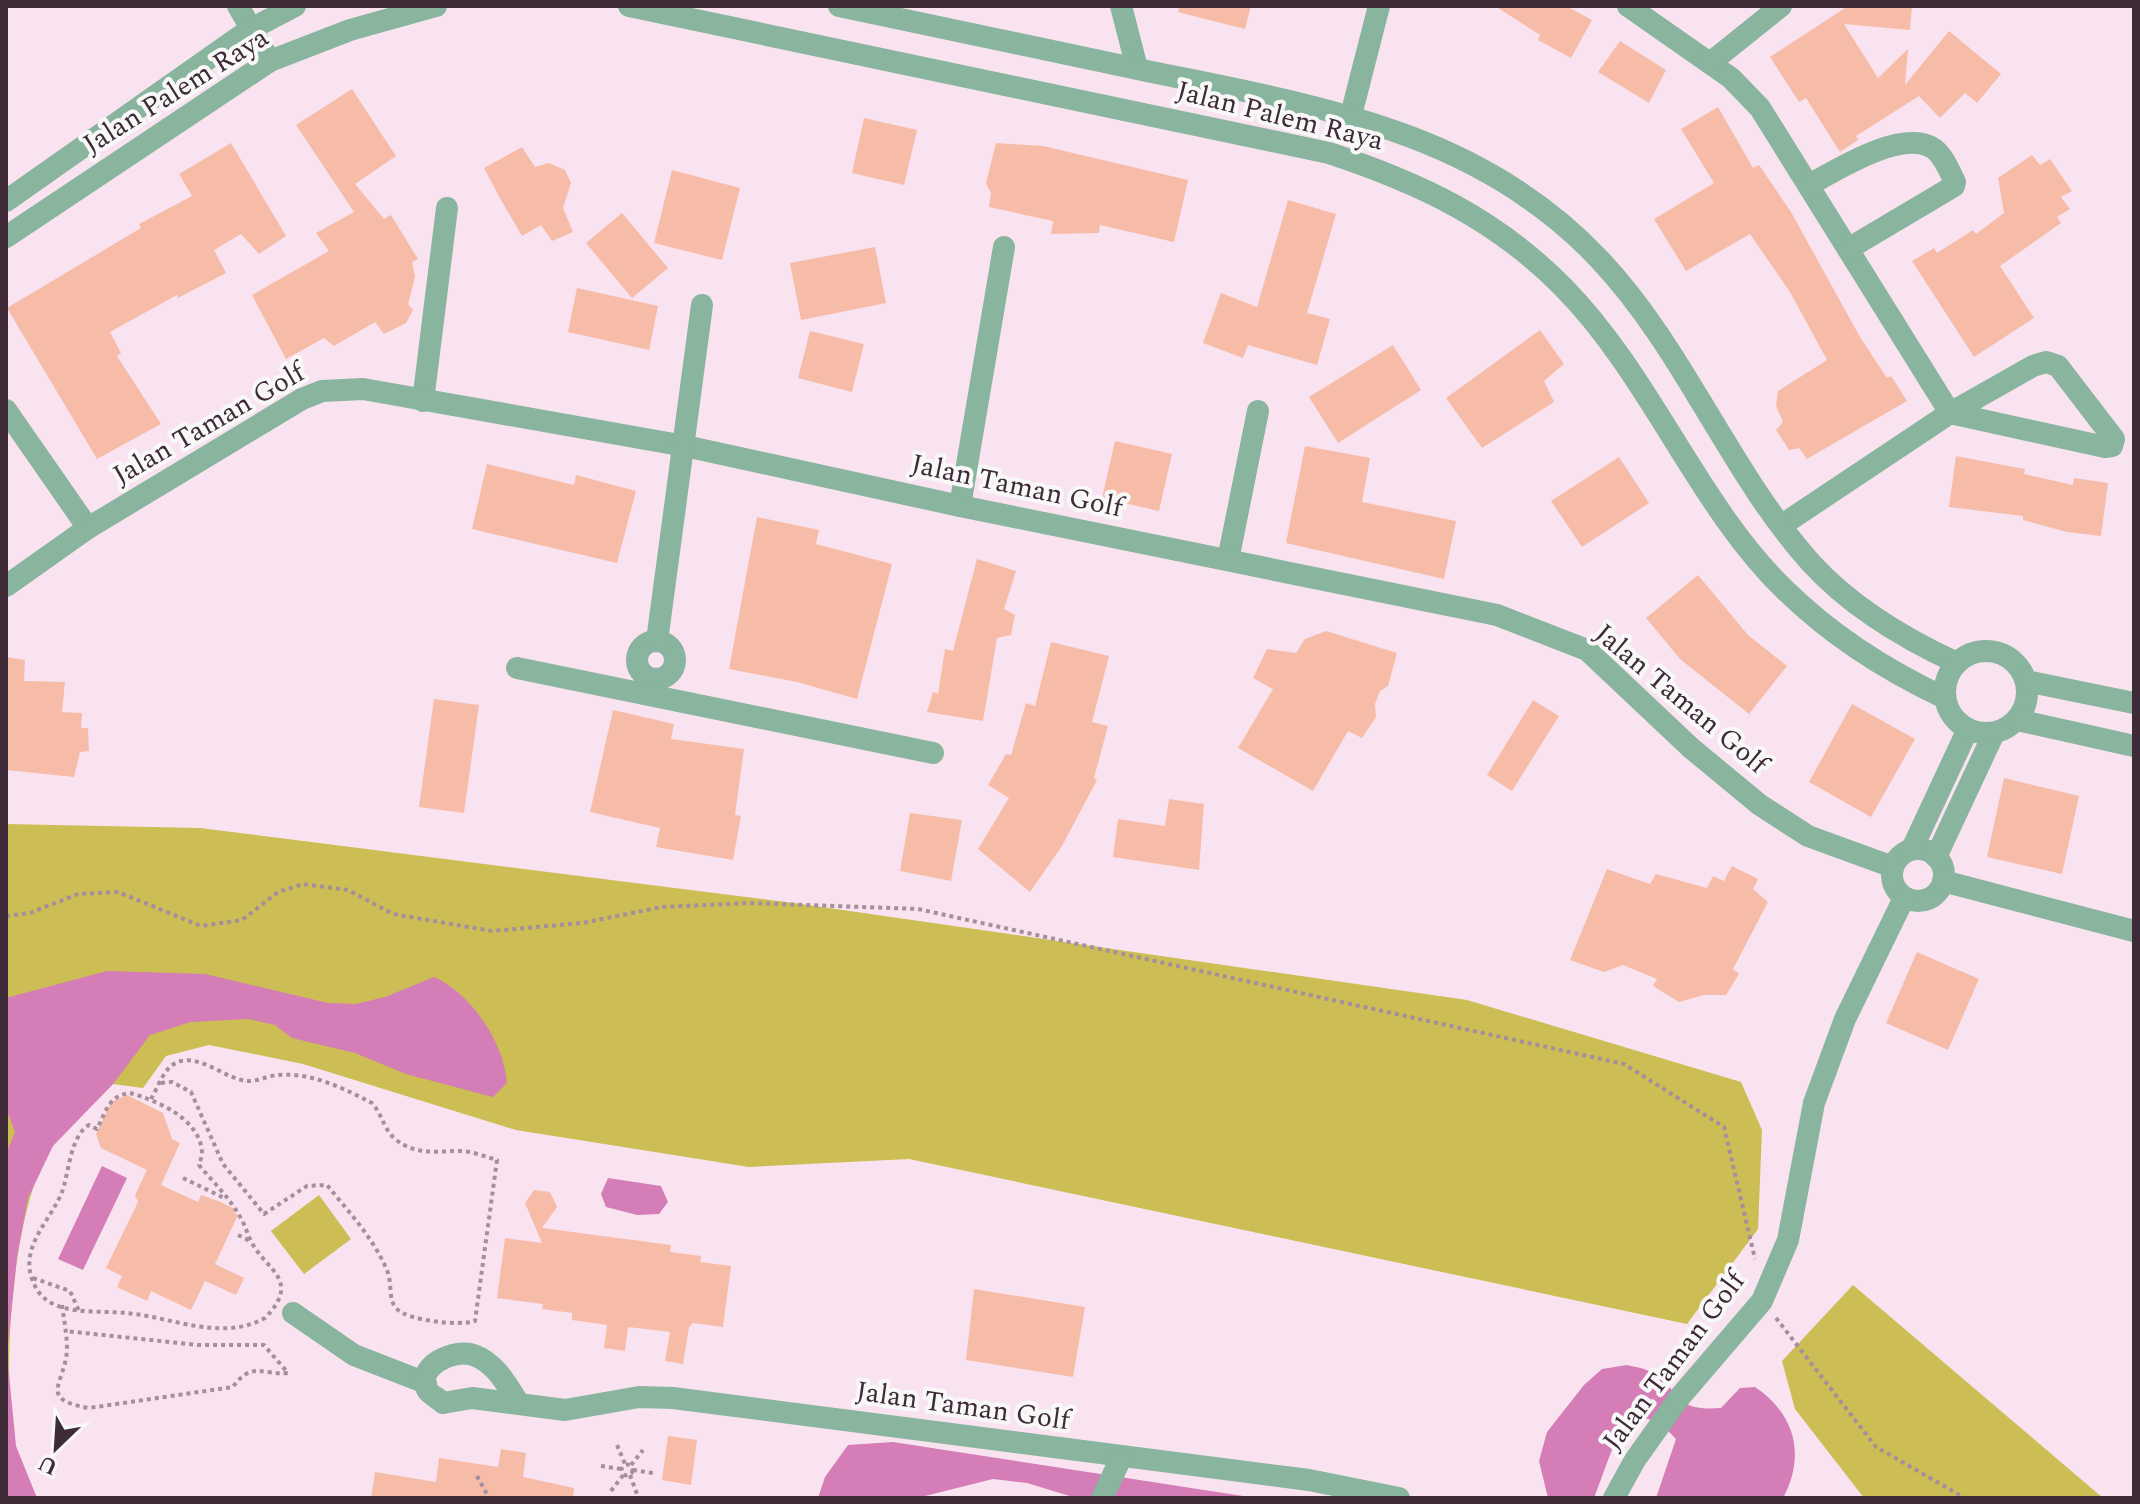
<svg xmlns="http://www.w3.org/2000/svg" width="2140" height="1504" font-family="Spectral,serif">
	<rect width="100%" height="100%" fill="#f9e3f0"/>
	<g fill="#ccbd54">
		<path d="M6 824 200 828 794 903 1467 1000 1741 1082 1762 1130 1758 1229 1687 1324 909 1159 749 1167 516 1130 303 1064 209 1045 166 1056 143 1088 113 1084C94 1104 70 1123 53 1145 12 1203 0 1379 16 1447 21 1465 30 1482 37 1498H6Z"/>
		<polygon points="319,1195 351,1239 304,1274 271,1231"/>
		<polygon points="1853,1285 2103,1498 1864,1498 1795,1409 1782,1361"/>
	</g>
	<g fill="#d47db6">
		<path d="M107 971 205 974 328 1003 356 1004 385 997 434 977C472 994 504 1043 507 1083L493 1097 406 1074 355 1053 292 1038 275 1025 248 1019 191 1022 150 1035 113 1084 53 1146 28 1198 17 1257 7 1354 16 1446 37 1498H6V1154L15 1132 6 1108V998Z"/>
		<polygon points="102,1166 127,1178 83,1270 58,1259"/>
		<polygon points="608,1178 661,1186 668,1202 659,1214 637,1215 606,1207 601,1194"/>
		<path d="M1627 1365C1635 1367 1644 1368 1651 1372 1683 1390 1670 1412 1721 1408L1740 1388 1755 1387C1795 1414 1806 1455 1783 1498H1656L1676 1439C1660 1421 1643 1410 1621 1425L1594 1498H1548L1539 1461 1547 1432 1584 1385 1602 1369Z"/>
		<polygon points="893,1442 1256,1498 1076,1498 1027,1483 993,1479 917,1498 818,1498 825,1477 848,1445"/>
	</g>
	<g fill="#f7bca7">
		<polygon points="1179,6 1251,6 1245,29 1178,12"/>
		<polygon points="1495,6 1566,6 1592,20 1571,58 1538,40 1540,35"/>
		<polygon points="1848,6 1912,6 1910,30 1844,24 1878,78 1908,49 1905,85 1949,31 2001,74 1977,103 1965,93 1940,118 1919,96 1856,136 1858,140 1840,152 1806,98 1799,102 1770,57"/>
		<polygon points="1620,41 1666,70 1649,103 1598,72"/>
		<polygon points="352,89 396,156 355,184 384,219 391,215 418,259 412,262 415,277 408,304 413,310 406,323 384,334 375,322 334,346 324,338 286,359 252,295 329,251 316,233 354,212 296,125"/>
		<polygon points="1718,107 1753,168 1759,165 1791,212 1860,337 1887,378 1891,376 1907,401 1807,459 1799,448 1789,450 1776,430 1783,422 1776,406 1778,391 1827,360 1790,292 1750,234 1686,271 1654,219 1714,183 1681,129"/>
		<polygon points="864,118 917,130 904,185 852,173"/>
		<polygon points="231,143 286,236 259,254 241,234 214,250 226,273 178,298 177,295 110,332 121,353 117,356 161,424 97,459 7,308 141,228 139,224 192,196 179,174"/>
		<polygon points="996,143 1043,146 1188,180 1174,242 1100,225 1099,233 1051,234 1053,221 989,207 991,193 986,183"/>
		<polygon points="522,147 535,167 549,163 565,170 571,183 563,208 573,232 552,241 541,225 522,236 501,200 484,168"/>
		<polygon points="2032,155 2040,165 2050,159 2072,191 2061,197 2070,209 2057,217 2061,223 2000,266 2034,318 1974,357 1912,261 1934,248 1937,253 1973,230 1976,234 2004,213 1998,178"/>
		<polygon points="672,170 740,188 722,260 654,243"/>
		<polygon points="1288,200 1336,214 1307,313 1330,319 1317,365 1248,345 1243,358 1203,343 1221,293 1257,307"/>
		<polygon points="622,213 668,268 632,298 586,243"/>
		<polygon points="875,247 886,303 801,320 790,263"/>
		<polygon points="577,288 658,306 649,350 568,332"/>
		<polygon points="1540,330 1564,364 1544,381 1554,402 1482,448 1446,398"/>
		<polygon points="810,331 864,344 852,392 798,378"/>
		<polygon points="1393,345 1421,390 1338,443 1309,397"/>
		<polygon points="1115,441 1172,454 1159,511 1102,498"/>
		<polygon points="1305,446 1370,458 1362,502 1456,521 1444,579 1286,543"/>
		<polygon points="1956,456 2025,469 2024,474 2073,485 2074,478 2108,483 2101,536 2067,532 2023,520 2023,516 1949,507"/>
		<polygon points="1619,457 1649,503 1582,547 1551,501"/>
		<polygon points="487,464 574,485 576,475 636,491 617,563 472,529"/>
		<polygon points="757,517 819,530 816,544 892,564 857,699 797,682 729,669"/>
		<polygon points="977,559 1016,571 1004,609 1015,615 1011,635 997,638 983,721 927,712 933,692 938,694 945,649 953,651"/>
		<polygon points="1698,575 1748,635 1787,666 1749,714 1680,659 1646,618"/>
		<polygon points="1326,631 1397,653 1388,686 1380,691 1375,704 1376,717 1362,738 1348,731 1313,791 1238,748 1273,689 1253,678 1267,649 1296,653 1305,639"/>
		<polygon points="1051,642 1109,656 1092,722 1108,726 1094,778 1097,780 1062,846 1030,892 978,849 1009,798 988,785 1006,754 1011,755 1026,703 1035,706"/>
		<polygon points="6,657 25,660 24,681 65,682 62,712 82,713 81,728 88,728 89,751 80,752 74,777 6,770"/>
		<polygon points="434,699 479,705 464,813 419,807"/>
		<polygon points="1533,700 1559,716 1512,791 1487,775"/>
		<polygon points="1852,704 1915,739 1871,817 1809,782"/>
		<polygon points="613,710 674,724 671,739 744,749 735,815 741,816 733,860 656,847 660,828 590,812"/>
		<polygon points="2004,778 2079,796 2062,874 1987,857"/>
		<polygon points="1169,799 1204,804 1199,870 1113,857 1118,819 1165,826"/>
		<polygon points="910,813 962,820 951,881 900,871"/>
		<polygon points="1732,866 1758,879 1753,889 1768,902 1733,969 1739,974 1726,995 1704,995 1679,1002 1653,986 1657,979 1623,965 1604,972 1570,960 1607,869 1650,884 1656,874 1707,888 1713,876 1724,881"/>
		<polygon points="1917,952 1979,979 1948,1050 1886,1023"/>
		<polygon points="127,1095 163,1113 172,1139 180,1143 161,1185 198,1202 201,1195 218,1201 235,1209 234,1213 238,1215 215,1264 244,1278 236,1295 205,1281 191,1310 151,1291 147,1301 117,1287 122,1276 106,1268 138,1202 135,1195 147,1170 101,1148 96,1134 111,1102"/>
		<polygon points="534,1190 550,1192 557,1207 542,1228 671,1245 670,1252 701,1256 700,1262 731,1266 723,1327 693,1323 689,1327 683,1364 665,1361 670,1332 628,1327 625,1351 604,1348 607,1325 572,1320 572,1313 542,1309 543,1304 497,1298 505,1238 542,1243 525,1203"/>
		<polygon points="974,1289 1085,1307 1073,1377 966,1360"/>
		<polygon points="668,1436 697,1440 691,1485 662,1480"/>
		<polygon points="501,1449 526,1453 523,1477 574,1488 573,1498 371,1498 375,1472 436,1482 439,1458 498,1467"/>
	</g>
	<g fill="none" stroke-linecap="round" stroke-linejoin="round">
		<g stroke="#a48f9c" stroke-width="4" stroke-dasharray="4 4" stroke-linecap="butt">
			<polyline points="6,916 30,913 78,894 118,892 201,926 242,920 278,892 303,884 348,890 393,914 492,931 582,923 662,907 750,903 918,909 1624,1064 1724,1127 1755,1259"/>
			<path d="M130 1093C156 1100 201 1119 202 1153 202 1157 200 1161 199 1165 212 1181 229 1197 239 1215 245 1224 247 1234 252 1243 266 1270 302 1280 265 1318 221 1342 172 1317 126 1313 98 1310 52 1317 36 1288 15 1250 49 1224 62 1192 69 1173 70 1136 89 1125L97 1129C106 1111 109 1095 130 1093Z"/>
			<path d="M151 1099C159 1086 164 1065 181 1061 202 1056 225 1078 246 1081 256 1082 267 1076 277 1075 311 1072 343 1088 372 1103 382 1114 383 1128 395 1139 416 1156 437 1151 460 1151 472 1151 486 1157 497 1160L475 1321C461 1326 408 1321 397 1309 388 1301 392 1284 388 1273 376 1241 348 1211 327 1185L307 1186 264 1214 223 1164 191 1092 172 1082 160 1083"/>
			<polyline points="183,1178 224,1198"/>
			<polyline points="238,1235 250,1241"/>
			<polyline points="33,1278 70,1291 79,1311"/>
			<path d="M62 1305C64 1320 67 1335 67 1349 66 1383 36 1399 89 1408L233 1387C252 1360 264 1376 288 1373L264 1345H198L65 1331"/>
			<polyline points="1776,1318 1876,1447 1965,1498"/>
			<polyline points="617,1445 625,1464"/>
			<circle cx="627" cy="1470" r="5.5"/>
			<polyline points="631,1465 643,1450"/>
			<polyline points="601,1466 621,1469"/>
			<polyline points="633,1470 653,1473"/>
			<polyline points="630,1475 637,1494"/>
			<polyline points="477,1476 489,1498"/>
			<polyline points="611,1491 624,1474"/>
		</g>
		<g stroke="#89b49d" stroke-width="22">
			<polyline points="238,6 270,61"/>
			<polyline points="1121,6 1137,68"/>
			<polyline points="1628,6 1731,78 1760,108 1950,413 2105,447 2112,446 2114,439 2058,366 2046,362 2033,366 1950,413 1782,525"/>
			<polyline points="1710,63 1781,6"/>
			<polyline points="1351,115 1379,6"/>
			<path d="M1809 185C1837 170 1899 130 1931 147 1943 153 1949 171 1955 182L1954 186 1848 249"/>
			<polyline points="423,401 447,208"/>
			<polyline points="6,410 88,528"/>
			<polyline points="960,506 1004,247"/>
			<polyline points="1228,560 1258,411"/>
			<polyline points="6,586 88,528 302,399 322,391 363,389 685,446 960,506 1497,615 1587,650 1691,748 1760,805 1808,836 1893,867"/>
			<circle cx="656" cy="660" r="19"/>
			<polyline points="657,641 702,305"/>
			<polyline points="517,668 933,753"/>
			<circle cx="1918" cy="875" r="26"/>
			<polyline points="1912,849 1968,729"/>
			<polyline points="1936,857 1994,733"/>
			<polyline points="1943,881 2134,931"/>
			<polyline points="293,1313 354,1355 426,1383"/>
			<path d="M518 1402C507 1385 496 1364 476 1356 454 1346 413 1368 428 1391 431 1395 439 1399 443 1403L472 1398 565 1410 639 1397 673 1398 1309 1480 1399 1498"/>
			<polyline points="1102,1498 1121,1458"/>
			<polyline points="1614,1498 1635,1460 1679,1398 1762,1301 1788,1240 1814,1103 1845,1019 1904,898"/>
		</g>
		<g stroke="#89b49d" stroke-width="22">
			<path d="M629 6 1329 153C1420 183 1496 219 1563 287 1651 376 1698 506 1785 590 1833 637 1885 670 1945 698"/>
			<path d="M839 6C942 28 1044 49 1147 71 1312 105 1479 130 1600 260 1684 349 1730 473 1811 563 1851 607 1903 638 1957 663"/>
			<polyline points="6,201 249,30 295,6"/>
			<polyline points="6,237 270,61 350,30 436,6"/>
			<circle cx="1986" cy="692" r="41"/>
			<polyline points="2026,681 2134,703"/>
			<polyline points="2017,720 2134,746"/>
		</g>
	</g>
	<g text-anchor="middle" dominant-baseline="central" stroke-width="8" stroke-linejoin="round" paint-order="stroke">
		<g font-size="28" fill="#3f2a37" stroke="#f8f8f8">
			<text transform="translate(176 91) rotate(-32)">Jalan Palem Raya</text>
			<text transform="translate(1280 116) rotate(14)">Jalan Palem Raya</text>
			<text transform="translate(209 424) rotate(-30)">Jalan Taman Golf</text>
			<text transform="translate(1017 486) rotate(12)">Jalan Taman Golf</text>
			<text transform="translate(1681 699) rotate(40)">Jalan Taman Golf</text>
			<text transform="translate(1674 1361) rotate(-53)">Jalan Taman Golf</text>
			<text transform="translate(963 1406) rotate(8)">Jalan Taman Golf</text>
		</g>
	</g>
	<rect width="2140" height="1504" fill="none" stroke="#3f2a37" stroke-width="16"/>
	<g transform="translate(56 1448) rotate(205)" stroke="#f8f8f8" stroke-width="6" paint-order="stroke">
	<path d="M0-6L14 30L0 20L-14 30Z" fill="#3f2a37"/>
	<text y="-12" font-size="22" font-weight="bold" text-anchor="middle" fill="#3f2a37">U</text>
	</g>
</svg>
